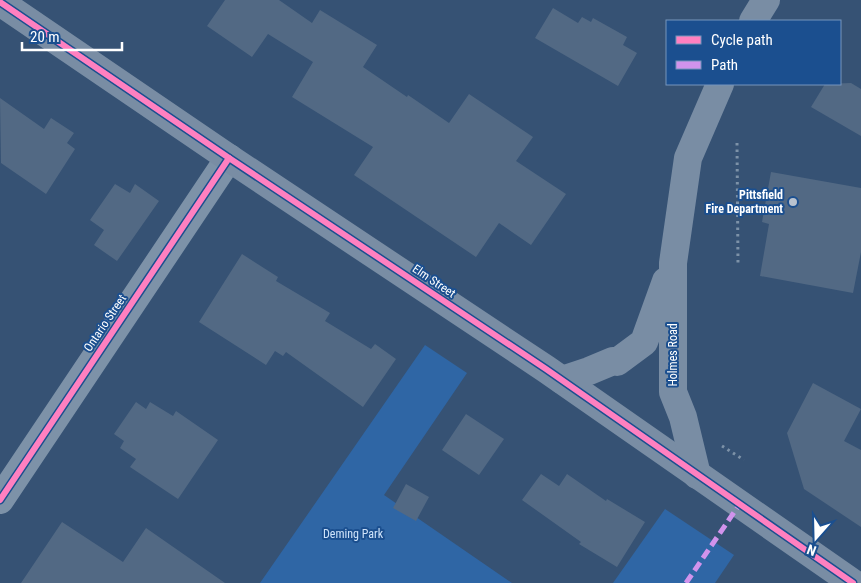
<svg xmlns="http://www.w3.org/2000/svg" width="861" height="583" font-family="'Roboto Condensed',sans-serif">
	<rect width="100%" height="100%" fill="#365274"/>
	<g fill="#2f66a5">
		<polygon points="425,345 467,373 384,495 512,583 260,583"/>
		<polygon points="665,509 734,555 715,583 613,583"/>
	</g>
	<g fill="#526984">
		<polygon points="225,0 279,0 312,23 320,10 377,45 363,67 407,97 408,95 449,123 469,94 533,137 516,161 566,194 531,245 499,223 476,257 354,175 373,147 292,97 313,62 268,34 252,57 207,26"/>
		<polygon points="553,8 578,23 582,17 591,22 593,18 627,37 623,45 637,53 618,86 535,38"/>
		<polygon points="851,83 861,89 861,136 811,107 825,84"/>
		<polygon points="0,98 44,129 51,118 74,133 67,143 75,149 46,194 1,163"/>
		<polygon points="771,172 861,188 861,252 853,293 760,276 769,224 762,222"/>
		<polygon points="115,184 130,193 135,184 159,201 117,261 94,245 104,230 90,220"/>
		<polygon points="242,254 278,277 276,281 330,313 325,321 371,349 375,344 396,359 363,407 286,352 283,356 275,351 266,365 199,322"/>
		<polygon points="813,383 861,409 844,441 861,450 861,527 804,489 787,433"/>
		<polygon points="136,402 146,409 150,402 173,416 176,411 218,440 178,499 130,467 136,459 120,448 124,441 114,434"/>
		<polygon points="466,414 504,439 479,475 442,450"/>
		<polygon points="541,474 559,486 567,474 606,501 607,499 645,522 617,567 579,544 581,542 522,500"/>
		<polygon points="406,484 429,497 416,521 393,508"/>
		<polygon points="62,522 123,562 146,528 225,583 21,583"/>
	</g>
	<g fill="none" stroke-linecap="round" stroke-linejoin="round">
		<g stroke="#7d92a8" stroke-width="3" stroke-dasharray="2.5 4" stroke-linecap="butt">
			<polyline points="737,143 738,265"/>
			<polyline points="722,446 744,460"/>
		</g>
		<polyline stroke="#7d92a8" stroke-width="28" points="0,500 229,158"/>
		<g stroke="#798da4" stroke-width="28">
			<polyline points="0,2 229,158 546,369 853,583"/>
			<polyline points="753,21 766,0"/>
			<polyline points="562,380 589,371 613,361 617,362 644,342 666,281"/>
			<polyline points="697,475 683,417 673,392 673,263 688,158 720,84"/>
		</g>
		<polyline stroke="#d193ec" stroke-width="5" stroke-dasharray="10 5" stroke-linecap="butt" points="686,583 739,505"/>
		<g stroke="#1b4f8f" stroke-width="9">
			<g id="cycleway">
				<polyline points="0,2 229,158 546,369 853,583"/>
				<polyline points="0,500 229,158"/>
			</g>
		</g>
		<use href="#cycleway" stroke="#ff80c0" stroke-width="6"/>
	</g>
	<circle fill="#b9c2ce" stroke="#1b4f8f" stroke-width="2" cx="793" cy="202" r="5"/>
	<g text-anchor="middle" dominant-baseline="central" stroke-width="4" stroke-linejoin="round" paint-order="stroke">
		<g font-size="12" font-weight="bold" fill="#fff" stroke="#1b4f8f" text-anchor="end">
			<text x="783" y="195">Pittsfield<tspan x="783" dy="14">Fire Department</tspan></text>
		</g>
		<g font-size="12" fill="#fff" stroke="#1b4f8f">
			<text transform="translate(434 281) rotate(34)">Elm Street</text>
			<text transform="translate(105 323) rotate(-56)">Ontario Street</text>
			<text transform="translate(673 355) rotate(-90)">Holmes Road</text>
		</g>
		<g font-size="12" fill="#cfe3fa" stroke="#1b4f8f">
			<text x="353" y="534">Deming Park</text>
		</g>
	</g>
	<rect x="666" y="20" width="175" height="65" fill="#1b4f8f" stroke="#7695bc"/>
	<rect x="676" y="36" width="25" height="8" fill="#ff80c0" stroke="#7695bc"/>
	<text x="711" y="45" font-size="15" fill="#ffffff">Cycle path</text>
	<rect x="676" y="61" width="25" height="8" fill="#d193ec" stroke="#7695bc"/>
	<text x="711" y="70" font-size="15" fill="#ffffff">Path</text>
	<g transform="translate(816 538) rotate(200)" stroke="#1b4f8f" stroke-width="4" paint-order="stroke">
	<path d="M0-4L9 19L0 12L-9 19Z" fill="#ffffff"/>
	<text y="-8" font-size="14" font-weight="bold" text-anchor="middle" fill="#ffffff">N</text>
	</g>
	<path d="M22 42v8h100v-8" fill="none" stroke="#ffffff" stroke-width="2.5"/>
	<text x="30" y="42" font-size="15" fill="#ffffff" stroke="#1b4f8f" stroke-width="4" paint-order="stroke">20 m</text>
</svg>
